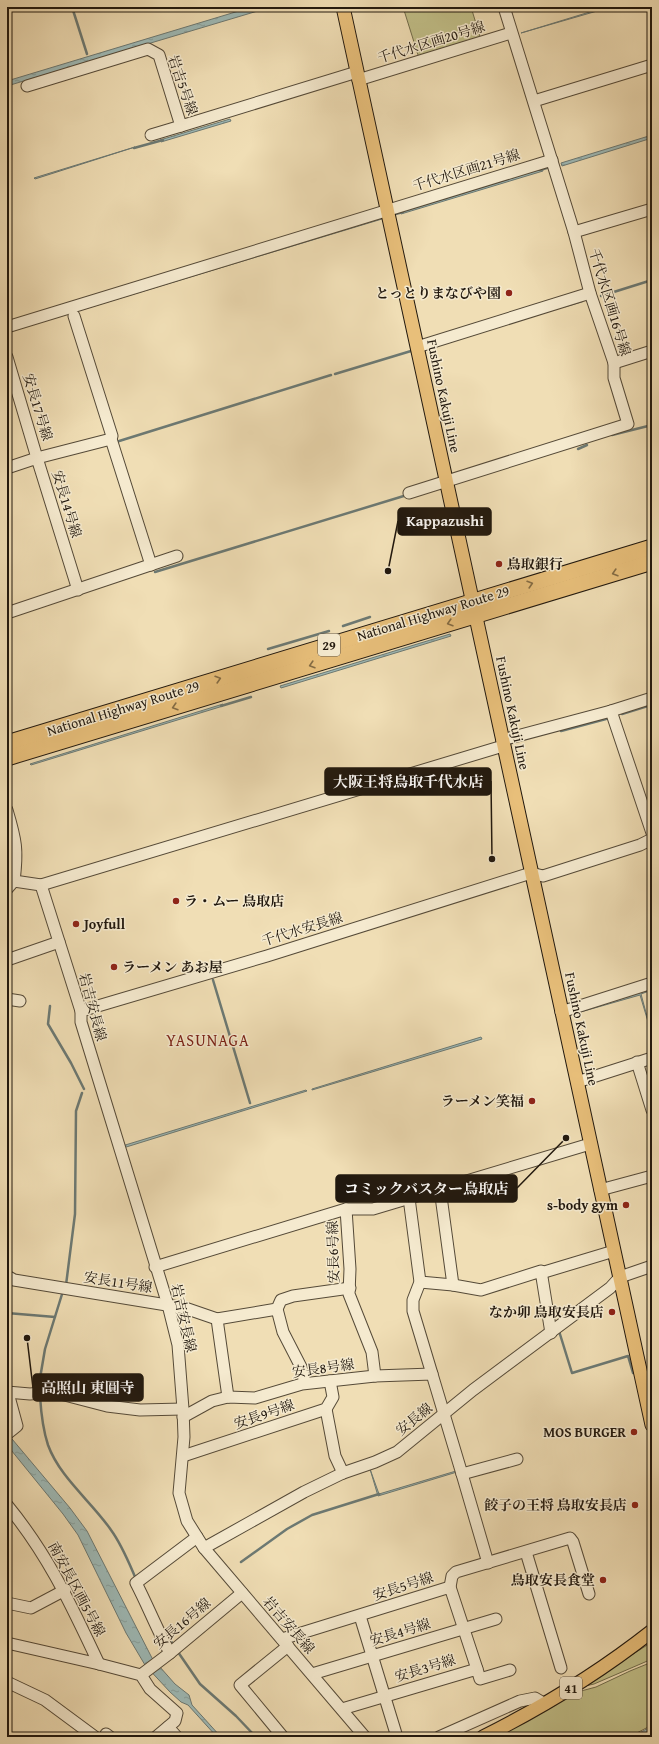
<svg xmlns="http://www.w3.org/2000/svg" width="659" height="1744" font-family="'Gentium Book Plus','Noto Serif JP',serif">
	<defs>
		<pattern id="water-ripples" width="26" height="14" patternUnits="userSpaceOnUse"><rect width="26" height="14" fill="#9ebab7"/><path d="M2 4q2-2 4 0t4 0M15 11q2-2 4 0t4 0" fill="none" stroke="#889f9c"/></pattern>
	</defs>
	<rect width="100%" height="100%" fill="#f0deb5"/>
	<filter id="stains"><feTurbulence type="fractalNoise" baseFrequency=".005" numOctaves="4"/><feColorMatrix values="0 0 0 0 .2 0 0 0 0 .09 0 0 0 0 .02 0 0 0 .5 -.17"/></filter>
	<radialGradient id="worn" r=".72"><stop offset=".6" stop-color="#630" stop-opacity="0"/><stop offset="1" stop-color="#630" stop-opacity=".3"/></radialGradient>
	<g fill="#c1bf88" stroke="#716c4b">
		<polygon points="403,7 471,7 481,40 419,58"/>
		<polygon points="652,1642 652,1659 594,1684 581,1687"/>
		<polygon points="652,1662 652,1725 629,1737 491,1737 570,1694 596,1687 630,1671"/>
	</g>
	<g fill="url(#water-ripples)" stroke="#6c7973">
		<polygon points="252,7 271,7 7,86 7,81"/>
		<polygon points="606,7 611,7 521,33"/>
		<polygon points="230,119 231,121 161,142 160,140"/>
		<polygon points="652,135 652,138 562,166 561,163"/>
		<polygon points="135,147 35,179 34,178"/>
		<polygon points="542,168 543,171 401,214 400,211"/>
		<polygon points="381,216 382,219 71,313"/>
		<polygon points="450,634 451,636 281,688 280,686"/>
		<polygon points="223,704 223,706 31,765 30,764"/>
		<polygon points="652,987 652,990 641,994 652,1035 640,995 570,1015 569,1011"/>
		<polygon points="481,1037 482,1039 312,1090 312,1089"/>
		<polygon points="306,1090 307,1091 123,1148 122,1146"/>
		<polygon points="7,1433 70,1508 87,1531 152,1658 175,1684 189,1695 192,1705 221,1737 217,1737 188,1705 181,1702 170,1692 145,1665 126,1633 78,1535 63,1514 7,1445"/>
		<polygon points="370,1469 379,1494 456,1471 457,1472 378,1496"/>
		<polygon points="652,1726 652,1737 632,1737"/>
	</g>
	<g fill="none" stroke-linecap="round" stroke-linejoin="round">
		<g stroke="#6c7973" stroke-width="2.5">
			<polyline points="72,7 87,54"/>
			<polyline points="7,10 18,7"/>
			<polyline points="134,148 163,140"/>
			<polyline points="540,170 550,167"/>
			<polyline points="392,215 403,212"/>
			<polyline points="601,296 652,280"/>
			<polyline points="565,306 582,301"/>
			<polyline points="335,374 411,351"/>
			<polyline points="612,435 652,425"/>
			<polyline points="116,442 331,375"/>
			<polyline points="578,449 587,445"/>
			<polyline points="155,572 407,495"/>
			<polyline points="343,626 370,617"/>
			<polyline points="268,649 329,631"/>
			<polyline points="221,706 251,697"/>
			<polyline points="622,714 651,705"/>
			<polyline points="561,731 606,719"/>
			<polyline points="213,980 250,1103"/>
			<polyline points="50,1006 48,1024 71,1063 84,1089"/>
			<polyline points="66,1285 75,1214 76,1111 82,1093"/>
			<polyline points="7,1313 55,1317"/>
			<polyline points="559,1331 572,1373 628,1356 633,1373"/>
			<polyline points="38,1390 45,1349 63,1291"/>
			<path d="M40 1396C41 1412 43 1430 48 1445 60 1478 92 1502 111 1530 122 1545 129 1563 136 1579"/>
			<polyline points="241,1562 287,1529 312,1515 379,1494"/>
			<polyline points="167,1636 173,1644"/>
			<polyline points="178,1652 200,1684 236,1716 255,1736"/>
		</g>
		<g stroke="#554a38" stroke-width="13">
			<g id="minor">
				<polyline points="358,80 511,33"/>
				<polyline points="27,86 148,49 159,55 181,126 357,72"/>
				<polyline points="534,101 652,65"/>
				<polyline points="151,135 181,126"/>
				<polyline points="574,232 652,209"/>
				<polyline points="74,316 112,436 111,439 151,565"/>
				<polyline points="7,327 552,160"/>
				<polyline points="417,347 590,293"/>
				<polyline points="7,357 37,458 111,439"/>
				<polyline points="614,363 652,351"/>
				<polyline points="7,468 37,458 78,590"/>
				<polyline points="409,493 628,424 614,378 614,363 590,293 574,232 504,7"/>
				<polyline points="7,613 177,556"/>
				<polyline points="611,711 652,833"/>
				<polyline points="502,740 611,711 652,698"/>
				<path d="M7 810C16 840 18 850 14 881"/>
				<polyline points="14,881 41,885 81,1011 81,1022 168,1305 178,1345 183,1409 184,1437 179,1493 187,1521 204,1548 365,1737"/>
				<polyline points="41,885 503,746"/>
				<polyline points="7,889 14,881"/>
				<polyline points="7,960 59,942"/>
				<polyline points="7,999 20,1001"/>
				<polyline points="81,1011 267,956 531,873 543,876 640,845 652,839"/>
				<polyline points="561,1012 652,983"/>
				<polyline points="637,1062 652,1110"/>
				<polyline points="577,1082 652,1058"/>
				<polyline points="440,1189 453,1285 481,1290 541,1271 551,1333"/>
				<polyline points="600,1190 652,1176"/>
				<polyline points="409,1198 420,1282 413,1300 413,1311 432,1374"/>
				<polyline points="155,1267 346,1209"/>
				<polyline points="541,1273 614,1251"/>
				<polyline points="7,1276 14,1280 185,1308 217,1319 228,1397"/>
				<polyline points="420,1282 453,1285"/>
				<polyline points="277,1309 283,1332 301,1367 305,1383"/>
				<polyline points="217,1319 277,1309 281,1300 293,1296 350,1288"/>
				<polyline points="375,1376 372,1352 349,1294 350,1269 346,1209 373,1209 590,1144"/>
				<polyline points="7,1392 30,1394 53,1392 107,1406 140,1410 183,1409"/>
				<polyline points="326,1409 335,1456 343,1473"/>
				<polyline points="183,1417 212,1401 228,1397 255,1398 302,1384 375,1376 432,1374 462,1474 517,1459"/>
				<polyline points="7,1434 17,1426 8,1393"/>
				<polyline points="183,1456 326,1409 333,1397 330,1381"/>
				<polyline points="462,1474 488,1563"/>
				<path d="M7 1505C49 1556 71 1605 99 1664L7 1643"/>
				<polyline points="204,1548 304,1492 343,1473 375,1462 397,1452 473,1390 610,1288 620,1277 652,1266"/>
				<polyline points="526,1552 561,1668"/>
				<polyline points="450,1587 452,1576 456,1572 570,1538 573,1542 589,1594"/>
				<polyline points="7,1603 31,1608 65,1590"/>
				<polyline points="360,1616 397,1737"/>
				<polyline points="282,1639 450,1587 477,1669"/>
				<path d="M170 1653C157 1630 148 1606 136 1583L197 1537"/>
				<polyline points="99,1664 141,1675 150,1689 177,1713 175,1721 156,1737"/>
				<polyline points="312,1674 496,1619"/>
				<polyline points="141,1675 170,1653 242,1593"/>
				<polyline points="7,1682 45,1700 95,1737"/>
				<polyline points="342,1709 477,1669 480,1679 510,1670"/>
				<polyline points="168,1727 177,1737"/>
				<polyline points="106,1734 110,1737"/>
				<polyline points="283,1737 240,1685 288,1646"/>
				<polyline points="439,1737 520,1701 535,1698 545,1704"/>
			</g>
		</g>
		<g stroke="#21180e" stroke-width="15">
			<g id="major">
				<polyline points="343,7 652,1425"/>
				<path d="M483 1737C543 1707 600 1672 652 1631"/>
			</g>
		</g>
		<g stroke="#21180e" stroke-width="17">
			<g id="highway">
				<polyline points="7,743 652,547"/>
				<polyline points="7,758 652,562"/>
			</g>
		</g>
		<use href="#minor" stroke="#f5eacf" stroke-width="11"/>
		<use href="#major" stroke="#e8bf7a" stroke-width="13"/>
		<use href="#highway" stroke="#e8bf7a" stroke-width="15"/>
	</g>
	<defs><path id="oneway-chevron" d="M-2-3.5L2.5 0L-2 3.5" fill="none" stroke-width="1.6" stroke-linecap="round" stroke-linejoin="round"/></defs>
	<g stroke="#846c44">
		<use href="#oneway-chevron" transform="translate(615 573) rotate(163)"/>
		<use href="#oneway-chevron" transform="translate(530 584) rotate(-17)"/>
		<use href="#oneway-chevron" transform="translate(450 623) rotate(163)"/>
		<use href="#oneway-chevron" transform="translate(312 665) rotate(163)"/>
		<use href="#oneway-chevron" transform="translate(218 679) rotate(-17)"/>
		<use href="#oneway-chevron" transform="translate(175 707) rotate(163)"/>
	</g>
	<g fill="#8f2418" stroke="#f5eacf" stroke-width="1.5">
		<circle cx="509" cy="293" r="4"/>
		<circle cx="499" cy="564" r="4"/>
		<circle cx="176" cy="901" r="4"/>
		<circle cx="76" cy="924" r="4"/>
		<circle cx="114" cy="967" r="4"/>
		<circle cx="532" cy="1101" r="4"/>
		<circle cx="626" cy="1205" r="4"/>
		<circle cx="612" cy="1312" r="4"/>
		<circle cx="634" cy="1432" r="4"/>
		<circle cx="635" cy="1505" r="4"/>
		<circle cx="603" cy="1580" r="4"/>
	</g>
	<g text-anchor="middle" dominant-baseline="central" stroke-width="3" stroke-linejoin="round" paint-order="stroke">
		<g fill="#f5eacf" stroke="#615748" stroke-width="1">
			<rect x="318" y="634" width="22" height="22" rx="3"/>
			<rect x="560" y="1677" width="22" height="22" rx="3"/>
		</g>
		<g font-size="13" font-weight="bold" fill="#21180e">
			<text x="329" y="645">29</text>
			<text x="571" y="1688">41</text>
		</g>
		<g font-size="14" fill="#21180e" stroke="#f5eacf">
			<text transform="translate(431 42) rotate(-17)">千代水区画20号線</text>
			<text transform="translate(183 85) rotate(71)">岩吉5号線</text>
			<text transform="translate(466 170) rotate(-17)">千代水区画21号線</text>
			<text transform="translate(610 302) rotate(73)">千代水区画16号線</text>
			<text transform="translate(444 396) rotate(78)">Fushino Kakuji Line</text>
			<text transform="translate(38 407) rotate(73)">安長17号線</text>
			<text transform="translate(67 504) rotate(73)">安長14号線</text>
			<text transform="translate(433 613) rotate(-17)">National Highway Route 29</text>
			<text transform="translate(123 708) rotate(-17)">National Highway Route 29</text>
			<text transform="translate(513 713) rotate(78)">Fushino Kakuji Line</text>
			<text transform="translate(302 929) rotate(-17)">千代水安長線</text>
			<text transform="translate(93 1007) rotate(75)">岩吉安長線</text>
			<text transform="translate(582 1029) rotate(78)">Fushino Kakuji Line</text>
			<text transform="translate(333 1252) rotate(-92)">安長6号線</text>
			<text transform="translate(118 1282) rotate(9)">安長11号線</text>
			<text transform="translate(184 1318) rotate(77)">岩吉安長線</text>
			<text transform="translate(323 1368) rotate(-8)">安長8号線</text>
			<text transform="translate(264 1414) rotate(-19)">安長9号線</text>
			<text transform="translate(414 1419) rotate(-39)">安長線</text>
			<text transform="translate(403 1586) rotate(-18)">安長5号線</text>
			<text transform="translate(77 1589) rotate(62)">南安長区画5号線</text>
			<text transform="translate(182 1623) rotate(-40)">安長16号線</text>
			<text transform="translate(289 1625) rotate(49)">岩吉安長線</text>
			<text transform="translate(400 1632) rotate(-17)">安長4号線</text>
			<text transform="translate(425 1668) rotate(-17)">安長3号線</text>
		</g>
		<g font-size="14" font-weight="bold" fill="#21180e" stroke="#f5eacf" text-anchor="end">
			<text x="501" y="293">とっとりまなびや園</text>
			<text x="507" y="564" text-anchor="start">鳥取銀行</text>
			<text x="184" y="901" text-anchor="start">ラ・ムー 鳥取店</text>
			<text x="84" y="924" text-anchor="start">Joyfull</text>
			<text x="122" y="967" text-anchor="start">ラーメン あお屋</text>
			<text x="524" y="1101">ラーメン笑福</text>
			<text x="618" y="1205">s-body gym</text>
			<text x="604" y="1312">なか卯 鳥取安長店</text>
			<text x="626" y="1432">MOS BURGER</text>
			<text x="627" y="1505">餃子の王将 鳥取安長店</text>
			<text x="595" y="1580">鳥取安長食堂</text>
		</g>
		<g font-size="16" letter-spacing="1" fill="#7a1f14" stroke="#f5eacf">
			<text x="208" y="1040">YASUNAGA</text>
		</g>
	</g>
	<path fill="none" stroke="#21180e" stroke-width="1.5" d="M388 571L398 521M492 859L491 781M566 1138L517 1188M27 1338L33 1388"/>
	<g fill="#21180e" stroke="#f5eacf" stroke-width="1.5">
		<circle cx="388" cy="571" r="4"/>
		<circle cx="492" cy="859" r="4"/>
		<circle cx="566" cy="1138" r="4"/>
		<circle cx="27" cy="1338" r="4"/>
	</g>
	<g fill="#21180e" stroke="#21180e" stroke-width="1.5">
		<rect x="398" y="508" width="93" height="27" rx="4"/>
		<rect x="325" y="768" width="166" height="27" rx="4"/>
		<rect x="336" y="1175" width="181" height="27" rx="4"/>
		<rect x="33" y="1374" width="110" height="27" rx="4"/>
	</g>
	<g font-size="15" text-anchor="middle" font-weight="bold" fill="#fff">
		<text x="445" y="526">Kappazushi</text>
		<text x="408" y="787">大阪王将鳥取千代水店</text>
		<text x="426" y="1194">コミックバスター鳥取店</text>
		<text x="88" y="1393">高照山 東圓寺</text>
	</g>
	<rect width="659" height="1744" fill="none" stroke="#f0deb5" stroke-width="24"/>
	<rect x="8" y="8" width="643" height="1728" fill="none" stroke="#21180e" stroke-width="2"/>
	<rect x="12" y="12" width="635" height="1720" fill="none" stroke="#21180e"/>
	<rect width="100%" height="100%" filter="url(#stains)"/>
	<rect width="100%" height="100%" fill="url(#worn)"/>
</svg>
